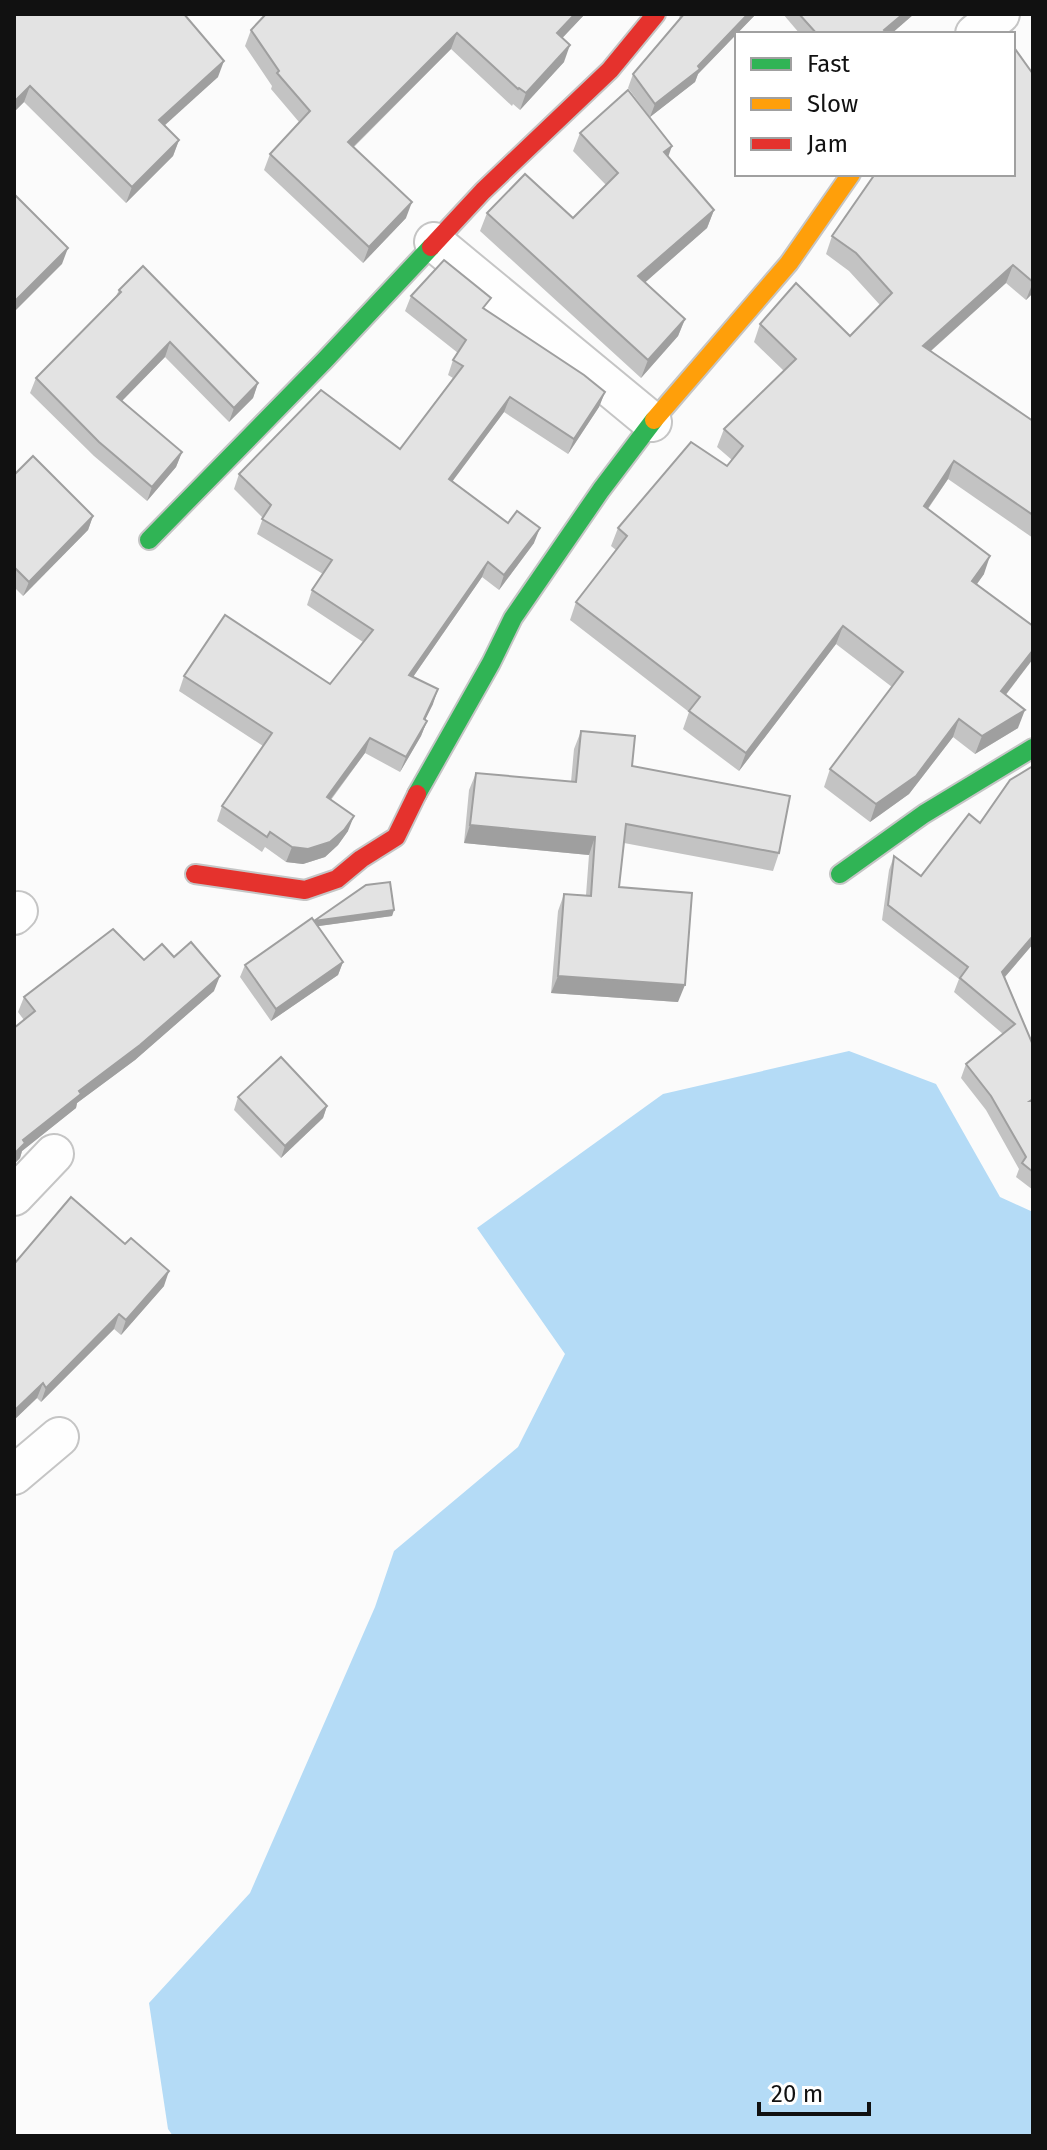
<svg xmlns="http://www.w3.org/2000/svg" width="1047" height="2150" font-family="'Fira Sans',sans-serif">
	<rect width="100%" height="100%" fill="#fbfbfb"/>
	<polygon fill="#b4dbf6" points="849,1051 936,1084 1000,1197 1033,1212 1033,2136 173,2136 168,2129 149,2003 250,1893 375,1607 394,1551 518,1447 565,1354 477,1228 663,1094"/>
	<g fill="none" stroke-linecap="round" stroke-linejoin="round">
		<g stroke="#c5c5c5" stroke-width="42">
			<g id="street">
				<polyline points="975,34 1000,14"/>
				<polyline points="434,242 652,422"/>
				<polyline points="14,915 18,911"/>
				<polyline points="14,1196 54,1154"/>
				<polyline points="14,1475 59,1437"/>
			</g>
		</g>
		<g stroke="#c5c5c5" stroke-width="22">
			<g id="fast">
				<polyline points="149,540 324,361 431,247"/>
				<polyline points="417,794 491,663 513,618 601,490 654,420"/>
				<polyline points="840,874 924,814 1033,748"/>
			</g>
		</g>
		<g stroke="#c5c5c5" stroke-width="22">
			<polyline id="slow" points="654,420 789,263 851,174"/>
		</g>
		<g stroke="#c5c5c5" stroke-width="22">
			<g id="jam">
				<polyline points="431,247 483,191 610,70 656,14"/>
				<polyline points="195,874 305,890 337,879 361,859 396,837 417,794"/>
			</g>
		</g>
		<use href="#street" stroke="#fefefe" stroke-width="38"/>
		<use href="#fast" stroke="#30b455" stroke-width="18"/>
		<use href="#slow" stroke="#ff9f0a" stroke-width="18"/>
		<use href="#jam" stroke="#e5322d" stroke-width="18"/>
	</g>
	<g fill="#c3c3c3">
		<polygon points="14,14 218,77 164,125 179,140 173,156 126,203 24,102 14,112"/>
		<polygon points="266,14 585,14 562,38 564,62 520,110 513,104 512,106 451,49 354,147 406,218 363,263 264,170 270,154 299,122 271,89 272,86 245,46 251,30"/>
		<polygon points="680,14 756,14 698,74 695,82 650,117 628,88 633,74 679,20"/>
		<polygon points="783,14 914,14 891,34 800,34"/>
		<polygon points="1033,74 1033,293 1026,300 1006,283 931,351 1033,421 1033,538 948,479 928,509 984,574 977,584 1006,695 1018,728 975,754 953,737 909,794 870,822 824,787 830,769 892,687 836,644 739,771 683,729 689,712 570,620 576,602 616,550 611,546 618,528 727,466 732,460 717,447 724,429 784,371 754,342 760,324 850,336 880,305 849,271 826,254 832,236"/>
		<polygon points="580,133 668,157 714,210 707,228 645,282 685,319 678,336 641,378 480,231 487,213 573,218 606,185 573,151"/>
		<polygon points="119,290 258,383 253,398 229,422 165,357 122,401 182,452 176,467 147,501 94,456 30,393 36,378 116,296"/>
		<polygon points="411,296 486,310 605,392 599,407 568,454 504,412 452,481 534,543 499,590 482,577 413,677 433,704 425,720 427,721 421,736 400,772 365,753 331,800 348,831 338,845 325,857 303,864 286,862 265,847 262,852 217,821 222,806 263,746 179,691 184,676 330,684 363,642 307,605 312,590 323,574 257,534 263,518 234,489 239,474 400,449 453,378 448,375 453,360 458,353 405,311"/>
		<polygon points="14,475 93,516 88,530 23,596 14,587"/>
		<polygon points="581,731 632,766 779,853 773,871 624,843 619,887 678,1002 551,993 558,911 564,894 586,895 589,855 464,843 469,790 476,773 571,782 574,749"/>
		<polygon points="1033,766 1033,944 1005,977 1033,1045 1033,1190 1016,1177 1019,1169 986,1110 961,1078 966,1064 1003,1034 954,992 959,979 882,920 889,870 894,856 921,876 980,823"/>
		<polygon points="394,910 392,916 318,926 343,962 338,975 271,1021 240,977 245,965 314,921"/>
		<polygon points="174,957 214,991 135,1060 77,1103 76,1108 22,1151 20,1158 14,1164 14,1028 24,1020 18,1012 24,997 144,960"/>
		<polygon points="238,1097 327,1106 323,1118 281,1158 234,1110"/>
		<polygon points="14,1264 164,1286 121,1335 114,1329 41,1402 37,1398 14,1420"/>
	</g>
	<g fill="#9f9f9f">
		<polygon points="575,14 585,14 551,50 557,33"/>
		<polygon points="748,14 756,14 698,74 695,82 650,117 655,104 698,66"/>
		<polygon points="903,14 914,14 891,34 883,34 884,30"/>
		<polygon points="457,33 451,49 342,158 348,142"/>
		<polygon points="570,45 564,62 520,110 526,93"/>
		<polygon points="224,61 218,77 153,136 159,120"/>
		<polygon points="30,86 24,102 14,112 14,102"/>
		<polygon points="179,140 173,156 126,203 132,187"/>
		<polygon points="672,146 666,163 664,152"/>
		<polygon points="412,202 406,218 363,263 369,247"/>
		<polygon points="714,210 707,228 632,294 638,276"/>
		<polygon points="68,248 62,264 14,312 14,302"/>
		<polygon points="1013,265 1006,283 916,364 923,346"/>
		<polygon points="1033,282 1033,293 1026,300"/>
		<polygon points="685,319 678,336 641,378 648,360"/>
		<polygon points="170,342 165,357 111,412 117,397"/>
		<polygon points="258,383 253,398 229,422 234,408"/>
		<polygon points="605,392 599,407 568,454 574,439"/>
		<polygon points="510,397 504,412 443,494 449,479"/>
		<polygon points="182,452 176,467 147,501 152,487"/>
		<polygon points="954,461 948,479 917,524 924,506"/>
		<polygon points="93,516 88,530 23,596 29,582"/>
		<polygon points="540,528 534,543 499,590 504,575"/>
		<polygon points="990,556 984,574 966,599 972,581"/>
		<polygon points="488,562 482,577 404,690 409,675"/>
		<polygon points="843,626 836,644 739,771 746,753"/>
		<polygon points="1033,650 1033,659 995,709 1001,691"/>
		<polygon points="438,689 433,704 418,734 424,719"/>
		<polygon points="1025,710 1018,728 975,754 982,736"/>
		<polygon points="959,719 953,737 909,794 870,822 876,804"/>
		<polygon points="427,721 421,736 400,772 406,757"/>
		<polygon points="370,738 365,753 321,812 327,797"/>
		<polygon points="354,816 348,831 338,845 325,857 303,864 286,862 292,847"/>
		<polygon points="470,825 595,837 589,855 464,843"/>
		<polygon points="394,910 392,916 312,927 314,921"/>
		<polygon points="1033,936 1033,944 997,986 1002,972"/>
		<polygon points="343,962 338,975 271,1021 276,1009"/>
		<polygon points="220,976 214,991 135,1060 77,1103 76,1108 22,1151 20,1158 14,1164 14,1154 23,1140 79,1091"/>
		<polygon points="558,976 685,985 678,1002 551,993"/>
		<polygon points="327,1106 323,1118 281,1158 285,1146"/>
		<polygon points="169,1271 164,1286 121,1335 126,1320"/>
		<polygon points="119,1314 114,1329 41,1402 46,1388"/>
		<polygon points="43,1383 37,1398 14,1420 14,1411"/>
	</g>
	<g fill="#e3e3e3" stroke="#9f9f9f" stroke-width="2">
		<polygon points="14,14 184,14 224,61 159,120 179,140 132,187 30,86 14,102"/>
		<polygon points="266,14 575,14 557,33 570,45 526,93 519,88 518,89 457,33 348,142 412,202 369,247 270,154 310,111 277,73 279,71 251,30"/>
		<polygon points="684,14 748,14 698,66 700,69 655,104 633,74"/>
		<polygon points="799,14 903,14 884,30 888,34 817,34"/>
		<polygon points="1013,46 1033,74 1033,282 1013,265 923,346 1033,421 1033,515 954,461 924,506 990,556 972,581 1033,626 1033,650 1001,691 1025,710 982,736 959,719 916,776 876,804 830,769 903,672 843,626 746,753 689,711 700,697 576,602 627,536 618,528 691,442 727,466 743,446 724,429 796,359 760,324 796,283 850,336 892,293 856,253 832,236 875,174 1013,174"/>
		<polygon points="628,90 672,146 664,152 714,210 638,276 685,319 648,360 487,213 525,174 573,218 618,173 580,133"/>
		<polygon points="14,194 68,248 14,302"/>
		<polygon points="444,260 491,298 483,308 584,375 605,392 574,439 510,397 449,479 508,523 517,511 540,528 504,575 488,562 409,675 438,689 424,719 427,721 406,757 370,738 327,797 354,816 344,830 330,842 308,849 292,847 270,832 267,837 222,806 272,733 184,676 225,615 330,684 373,630 312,590 332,560 262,519 271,505 239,474 321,390 400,449 463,366 453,360 466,340 411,296"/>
		<polygon points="143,266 258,383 234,408 170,342 117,397 182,452 152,487 99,442 36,378 121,292 119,290"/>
		<polygon points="33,456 93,516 29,582 14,567 14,475"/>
		<polygon points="581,731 635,736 632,766 790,796 779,853 626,824 619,887 692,893 685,985 558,976 564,894 591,896 595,837 470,825 476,773 576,782"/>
		<polygon points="1033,766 1033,936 1002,972 1033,1045 1033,1099 1030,1101 1033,1101 1033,1172 1022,1163 1026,1157 991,1096 966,1064 1015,1024 960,978 968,967 888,905 894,856 921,876 969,814 980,823 1010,780"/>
		<polygon points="390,882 394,910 314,921 366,885"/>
		<polygon points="312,918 343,962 276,1009 245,965"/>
		<polygon points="113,929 144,960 162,944 174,957 191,942 220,976 140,1045 79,1091 81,1094 23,1140 25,1143 14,1154 14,1028 35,1011 24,997"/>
		<polygon points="281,1057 327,1106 285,1146 238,1097"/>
		<polygon points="71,1197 125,1244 131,1238 169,1271 126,1320 119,1314 46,1388 43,1383 14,1411 14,1264"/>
	</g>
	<rect width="1047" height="2150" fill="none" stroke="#111111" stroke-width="32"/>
	<rect x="735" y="32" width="280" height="144" fill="#ffffff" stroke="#a0a0a0" stroke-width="2"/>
	<rect x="751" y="58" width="40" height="12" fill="#30b455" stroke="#a0a0a0" stroke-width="2"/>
	<text x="807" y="72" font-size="24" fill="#111111">Fast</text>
	<rect x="751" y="98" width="40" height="12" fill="#ff9f0a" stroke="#a0a0a0" stroke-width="2"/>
	<text x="807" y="112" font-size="24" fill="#111111">Slow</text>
	<rect x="751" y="138" width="40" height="12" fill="#e5322d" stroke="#a0a0a0" stroke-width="2"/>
	<text x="807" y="152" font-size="24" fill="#111111">Jam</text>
	<path d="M759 2102v12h110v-12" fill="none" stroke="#111111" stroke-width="4"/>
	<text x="771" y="2102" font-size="24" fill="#111111" stroke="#ffffff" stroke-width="6" paint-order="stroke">20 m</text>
</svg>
